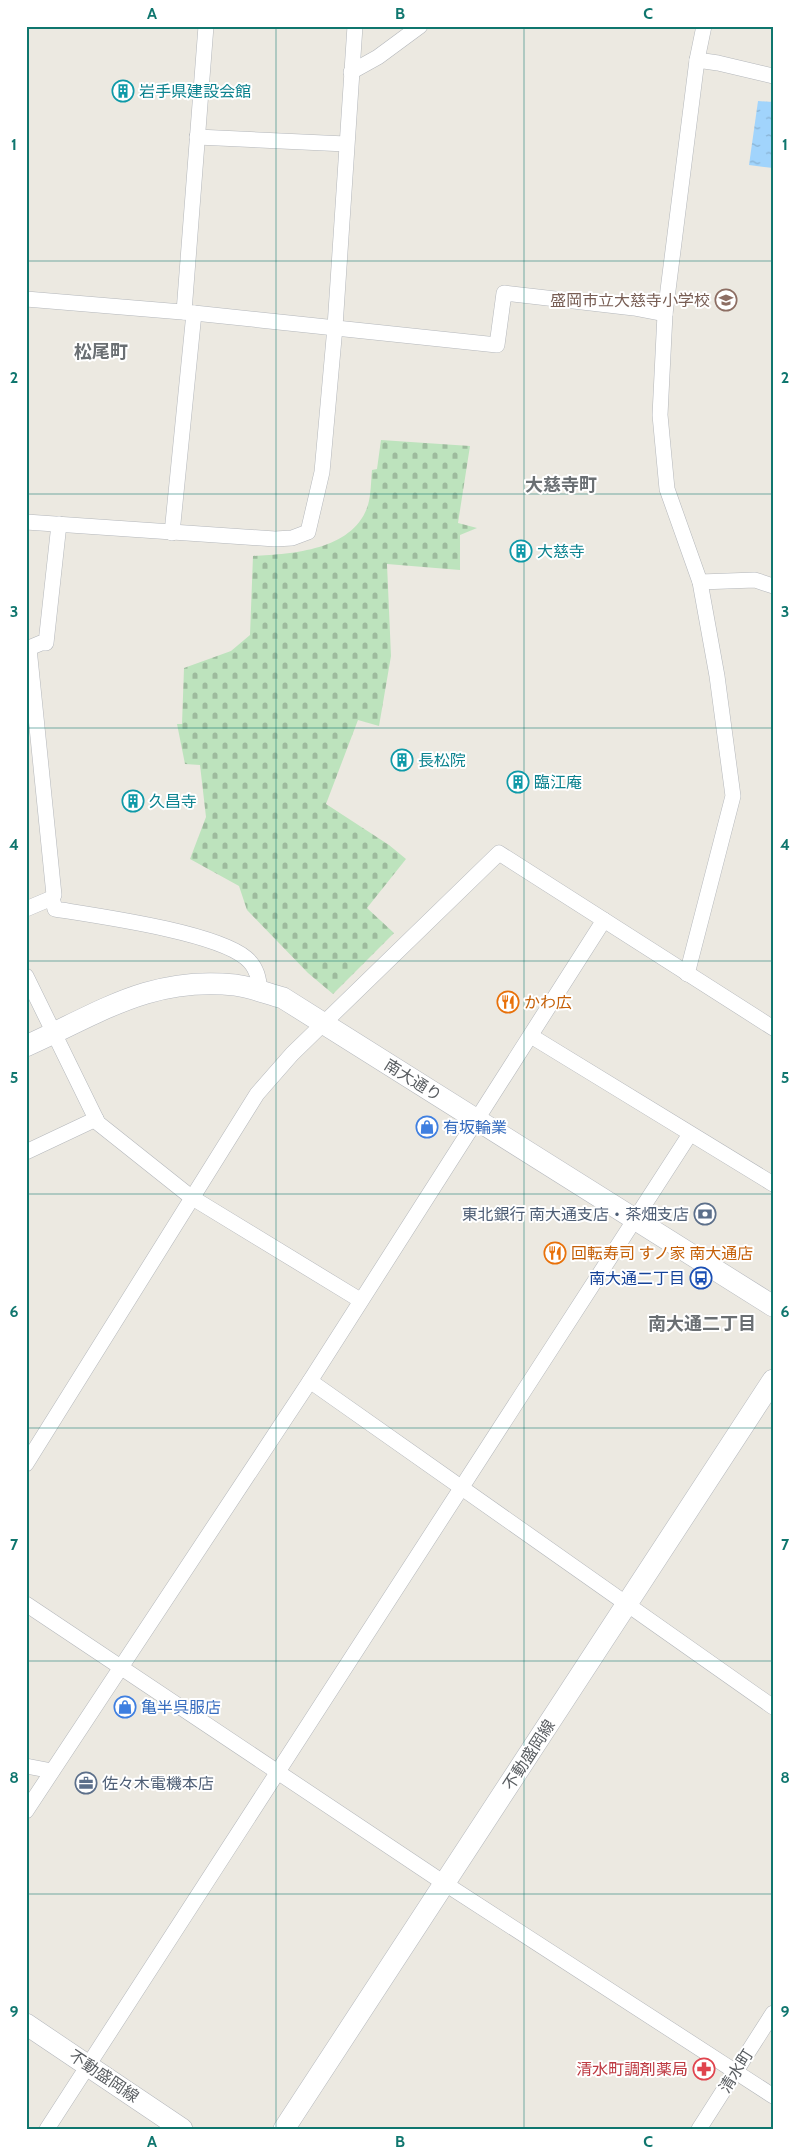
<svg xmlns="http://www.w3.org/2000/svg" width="799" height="2155" font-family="Cabin,'Noto Sans JP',sans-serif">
	<defs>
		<pattern id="cemetery-stones" width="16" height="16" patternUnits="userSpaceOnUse" patternTransform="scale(1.25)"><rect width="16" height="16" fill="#bde3bd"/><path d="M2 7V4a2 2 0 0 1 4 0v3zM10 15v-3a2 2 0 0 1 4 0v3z" fill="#9dbb9d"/></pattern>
		<pattern id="water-ripples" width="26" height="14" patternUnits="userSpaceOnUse" patternTransform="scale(1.25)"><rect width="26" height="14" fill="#a1d4fc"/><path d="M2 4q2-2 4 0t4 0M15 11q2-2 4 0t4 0" fill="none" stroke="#86afcf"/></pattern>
	</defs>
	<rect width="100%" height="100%" fill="#ece9e1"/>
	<path fill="url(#cemetery-stones)" d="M381 440 470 446 458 523 477 528 460 535V570L387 564 391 656 379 726 358 720 326 804 389 845 406 859 367 908 394 933 333 994 308 973 247 910 239 886 190 859 206 817 200 765 185 764 177 724H182L184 668 231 651 250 635 253 556C293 554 354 550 368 505 371 495 371 481 372 470L377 469Z"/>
	<polygon fill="url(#water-ripples)" points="758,101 773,102 773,168 749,165"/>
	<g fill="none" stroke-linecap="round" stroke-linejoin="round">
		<g stroke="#b4b7bb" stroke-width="16">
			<g id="street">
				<polyline points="697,60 718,63 773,76"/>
				<polyline points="351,72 378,57 420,26"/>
				<polyline points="197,137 346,144"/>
				<polyline points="26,299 194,313 497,345 504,293 634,308 665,314"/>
				<polyline points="184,312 206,26"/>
				<polyline points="26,522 275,539 292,538 308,532 322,472 335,327 355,26"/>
				<polyline points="172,533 194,313"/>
				<polyline points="700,582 755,580 773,586"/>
				<polyline points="52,898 54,895 29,648 41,643 46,643 59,524"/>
				<path d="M26 909 52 898 55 909C98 916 215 932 246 958 257 967 259 979 260 992"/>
				<polyline points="687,974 733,796 717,676 700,582 667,489 660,415 665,314 697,60 704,26"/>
				<polyline points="26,976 98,1123 191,1197 360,1300"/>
				<polyline points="531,1036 773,1184"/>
				<polyline points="26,1152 96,1119"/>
				<polyline points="310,1381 773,1707"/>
				<polyline points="26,1464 257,1094 292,1054 499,853 773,1028"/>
				<polyline points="26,1604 444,1883 773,2096"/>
				<polyline points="26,1766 52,1771"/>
				<polyline points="26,1811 310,1381 604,920"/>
				<polyline points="47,2129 690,1134"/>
				<polyline points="699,2129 773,2013"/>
			</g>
		</g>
		<g stroke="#b5b8bd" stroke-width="22">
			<g id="secondary">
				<path d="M26 1046C100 1013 150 976 235 985 251 987 268 994 283 998L773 1306"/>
				<polyline points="26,2024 182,2129"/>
				<polyline points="284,2129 773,1380"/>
			</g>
		</g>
		<use href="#street" stroke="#fff" stroke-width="15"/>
		<use href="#secondary" stroke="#fff" stroke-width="21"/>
	</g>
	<path fill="none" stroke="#0f766e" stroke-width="1" stroke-opacity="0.55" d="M276 26V2129M524 26V2129M26 261H773M26 494H773M26 728H773M26 961H773M26 1194H773M26 1428H773M26 1661H773M26 1894H773"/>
	<defs>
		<g id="building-ring" transform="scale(1.125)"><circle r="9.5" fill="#fff" stroke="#0f9aa8" stroke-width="1.5"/><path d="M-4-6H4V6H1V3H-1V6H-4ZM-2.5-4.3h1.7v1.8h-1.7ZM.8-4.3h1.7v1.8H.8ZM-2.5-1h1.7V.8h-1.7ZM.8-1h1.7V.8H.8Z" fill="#0f9aa8"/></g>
		<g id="school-ring" transform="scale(1.125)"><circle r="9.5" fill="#fff" stroke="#8d6e63" stroke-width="1.5"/><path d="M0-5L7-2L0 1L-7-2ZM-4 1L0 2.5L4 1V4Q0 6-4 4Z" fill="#8d6e63"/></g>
		<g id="restaurant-ring" transform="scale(1.125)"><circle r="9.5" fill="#fff" stroke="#e8710a" stroke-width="1.5"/><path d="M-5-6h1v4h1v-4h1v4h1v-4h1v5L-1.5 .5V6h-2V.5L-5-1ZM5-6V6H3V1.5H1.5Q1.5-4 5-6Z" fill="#e8710a"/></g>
		<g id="shop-ring" transform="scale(1.125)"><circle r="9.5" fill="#fff" stroke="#3f7fe0" stroke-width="1.5"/><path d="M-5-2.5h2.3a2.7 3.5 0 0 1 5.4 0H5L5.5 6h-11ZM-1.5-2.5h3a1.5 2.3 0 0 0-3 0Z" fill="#3f7fe0"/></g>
		<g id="bank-ring" transform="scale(1.125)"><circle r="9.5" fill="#fff" stroke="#5c6f8a" stroke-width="1.5"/><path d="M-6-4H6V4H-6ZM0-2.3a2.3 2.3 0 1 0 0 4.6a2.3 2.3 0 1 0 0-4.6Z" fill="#5c6f8a"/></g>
		<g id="bus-ring" transform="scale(1.125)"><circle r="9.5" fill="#fff" stroke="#1a4fb4" stroke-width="1.5"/><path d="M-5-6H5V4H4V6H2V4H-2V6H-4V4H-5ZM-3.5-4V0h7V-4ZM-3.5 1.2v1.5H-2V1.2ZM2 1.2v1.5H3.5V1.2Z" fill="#1a4fb4"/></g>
		<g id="office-ring" transform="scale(1.125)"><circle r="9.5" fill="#fff" stroke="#5c6f8a" stroke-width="1.5"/><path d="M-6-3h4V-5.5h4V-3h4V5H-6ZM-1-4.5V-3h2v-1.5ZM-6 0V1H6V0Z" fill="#5c6f8a"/></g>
		<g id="pharmacy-ring" transform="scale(1.125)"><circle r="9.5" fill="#fff" stroke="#e0444e" stroke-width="1.5"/><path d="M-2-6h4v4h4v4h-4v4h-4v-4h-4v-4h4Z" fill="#e0444e"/></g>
	</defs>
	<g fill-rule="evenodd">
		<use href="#building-ring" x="123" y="91"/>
		<use href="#school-ring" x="726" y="300"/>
		<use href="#building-ring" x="521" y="551"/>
		<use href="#building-ring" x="402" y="760"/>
		<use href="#building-ring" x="518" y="782"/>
		<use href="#building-ring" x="133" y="801"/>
		<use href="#restaurant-ring" x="508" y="1002"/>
		<use href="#shop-ring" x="427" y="1127"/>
		<use href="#bank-ring" x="705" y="1214"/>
		<use href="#restaurant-ring" x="555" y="1253"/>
		<use href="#bus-ring" x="701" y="1278"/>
		<use href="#shop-ring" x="125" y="1707"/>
		<use href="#office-ring" x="86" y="1783"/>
		<use href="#pharmacy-ring" x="704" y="2069"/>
	</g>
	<g text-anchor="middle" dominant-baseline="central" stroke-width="4" stroke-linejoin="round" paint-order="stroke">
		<g font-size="16" fill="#0d838f" stroke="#fff" text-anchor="start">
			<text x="139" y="91">岩手県建設会館</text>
			<text x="537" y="551">大慈寺</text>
			<text x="418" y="760">長松院</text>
			<text x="534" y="782">臨江庵</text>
			<text x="149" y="801">久昌寺</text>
		</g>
		<g font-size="16" fill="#785e54" stroke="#fff" text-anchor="end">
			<text x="710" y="300">盛岡市立大慈寺小学校</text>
		</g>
		<g font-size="16" fill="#c56008" stroke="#fff" text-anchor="start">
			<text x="524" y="1002">かわ広</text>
			<text x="571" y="1253">回転寿司 すノ家 南大通店</text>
		</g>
		<g font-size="16" fill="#595d61" stroke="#fff">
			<text transform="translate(413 1080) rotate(32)">南大通り</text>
			<text transform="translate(529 1755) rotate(-57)">不動盛岡線</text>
			<text transform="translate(736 2071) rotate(-58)">清水町</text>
			<text transform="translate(104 2076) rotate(34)">不動盛岡線</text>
		</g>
		<g font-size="16" fill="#366cbe" stroke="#fff" text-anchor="start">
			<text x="443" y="1127">有坂輪業</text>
			<text x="141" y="1707">亀半呉服店</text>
		</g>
		<g font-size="16" fill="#4e5e75" stroke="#fff" text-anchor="end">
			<text x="689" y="1214">東北銀行 南大通支店・茶畑支店</text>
			<text x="102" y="1783" text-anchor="start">佐々木電機本店</text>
		</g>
		<g font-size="16" fill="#164399" stroke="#fff" text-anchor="end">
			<text x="685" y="1278">南大通二丁目</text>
		</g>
		<g font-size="16" fill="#be3a42" stroke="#fff" text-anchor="end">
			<text x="688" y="2069">清水町調剤薬局</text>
		</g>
		<g font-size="18" font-weight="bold" fill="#6a6f73" stroke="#fff">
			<text x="101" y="352">松尾町</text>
			<text x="561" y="485">大慈寺町</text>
			<text x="702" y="1324">南大通二丁目</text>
		</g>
	</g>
	<rect width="799" height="2155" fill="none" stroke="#ffffff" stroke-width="55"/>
	<rect x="28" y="28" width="744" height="2100" fill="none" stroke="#0f766e" stroke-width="2"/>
	<g font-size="16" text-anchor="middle" font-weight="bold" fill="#0f766e">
		<text x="152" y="19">A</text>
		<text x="400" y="19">B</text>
		<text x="648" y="19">C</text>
		<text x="14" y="150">1</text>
		<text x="785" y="150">1</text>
		<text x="14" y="383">2</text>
		<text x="785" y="383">2</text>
		<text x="14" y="617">3</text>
		<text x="785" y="617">3</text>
		<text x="14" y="850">4</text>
		<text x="785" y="850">4</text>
		<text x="14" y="1083">5</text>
		<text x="785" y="1083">5</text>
		<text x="14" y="1317">6</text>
		<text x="785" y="1317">6</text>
		<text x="14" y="1550">7</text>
		<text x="785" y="1550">7</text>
		<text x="14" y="1783">8</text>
		<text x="785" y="1783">8</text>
		<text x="14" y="2017">9</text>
		<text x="785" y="2017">9</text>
		<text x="152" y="2147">A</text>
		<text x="400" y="2147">B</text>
		<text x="648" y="2147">C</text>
	</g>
</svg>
